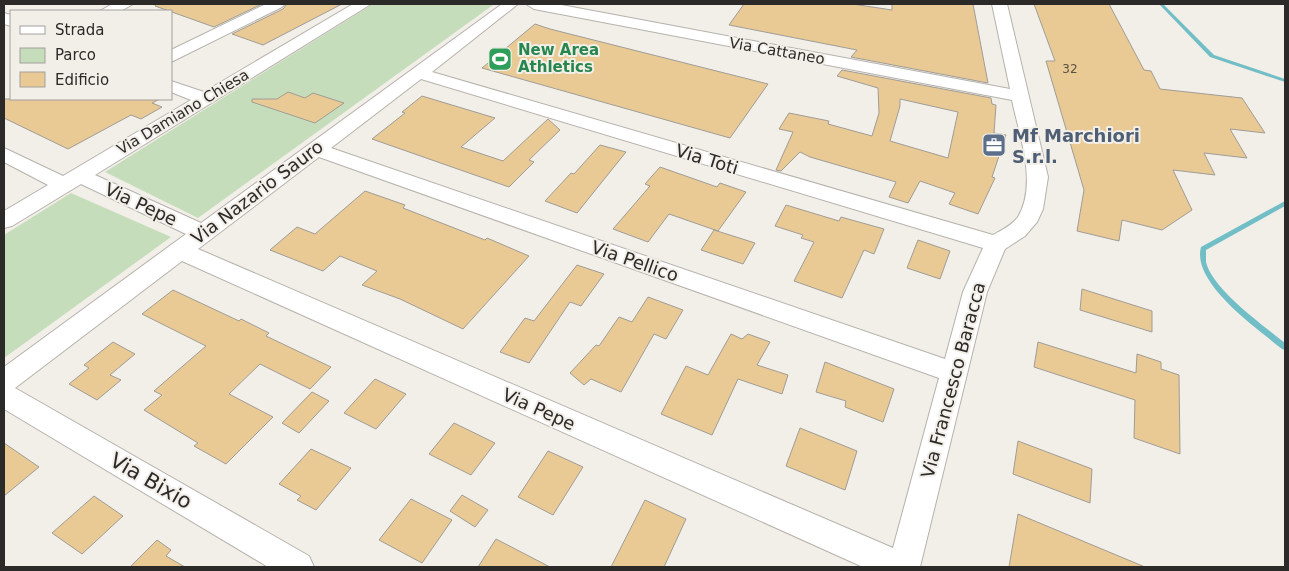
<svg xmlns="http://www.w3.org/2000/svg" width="1289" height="571" font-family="'DejaVu Sans',sans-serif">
	<rect width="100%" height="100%" fill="#f2eee8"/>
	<g fill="#c5ddba">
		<polygon points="373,4 493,5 198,218 105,172"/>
		<polygon points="71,193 171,237 4,358 4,235"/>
	</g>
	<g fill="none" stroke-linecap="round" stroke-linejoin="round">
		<g fill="#71bec7" fill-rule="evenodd">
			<polygon points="1159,4 1163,4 1214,55 1285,79 1285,82 1210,57"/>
			<path d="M1285 201V206L1206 250C1206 254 1206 258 1206 262 1212 289 1264 326 1285 343V350L1282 349C1258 329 1191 283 1201 247Z"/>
		</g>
	</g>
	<g fill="#e9c994" stroke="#a09d97" fill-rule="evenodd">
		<polygon points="156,4 262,4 214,27 155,6"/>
		<polygon points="287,4 342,4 263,45 232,34 283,9"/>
		<polygon points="744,4 852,4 892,10 892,4 973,4 988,83 851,57 857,50 729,25"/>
		<polygon points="1034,4 1109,4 1144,70 1151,71 1160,89 1242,98 1265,133 1230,129 1247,158 1204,153 1215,175 1173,170 1192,210 1162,230 1122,220 1119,241 1077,231 1084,190 1046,61 1055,61"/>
		<polygon points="535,24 550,29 768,84 730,138 482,68"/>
		<path d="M842 70 991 98 992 104 996 105 994 133 1006 135 992 177 995 178 978 214 949 204 955 193 920 181 908 203 889 197 896 182 810 157 800 152 781 171 776 170 793 132 779 129 789 113 829 121 828 124 872 136 879 113 878 88 837 76ZM900 99 958 112 948 158 890 141 900 106Z"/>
		<polygon points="288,92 305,98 313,93 344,103 315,123 252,102 252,99 277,99"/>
		<polygon points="422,96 495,118 461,147 503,161 548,119 560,130 529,160 534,162 509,187 372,139 405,113 402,112"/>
		<polygon points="4,99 160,99 152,103 162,107 141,119 131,115 68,149 4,118"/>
		<polygon points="600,145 626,152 577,213 545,201 571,173 574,174"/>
		<polygon points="660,167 717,187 720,183 746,192 718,231 669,214 648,242 613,229 650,186 645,184"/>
		<polygon points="365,191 405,205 403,208 485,240 487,238 529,256 463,329 400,299 362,285 377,271 340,256 323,271 270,250 297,227 315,234"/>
		<polygon points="786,205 839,221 841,217 884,229 874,254 864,250 842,298 794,281 814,242 801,238 803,235 775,226"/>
		<polygon points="714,230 755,243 743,264 701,250"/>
		<polygon points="918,240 950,251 940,279 907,268"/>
		<polygon points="577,265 604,274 581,306 570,302 529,363 500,352 525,318 534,321"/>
		<polygon points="1082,289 1152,311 1152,332 1080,310"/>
		<polygon points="173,290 239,321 241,319 269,333 266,336 331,367 310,389 260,364 229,394 273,417 226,464 194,446 198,443 144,410 162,395 154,391 206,346 142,314"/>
		<polygon points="648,297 683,310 666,339 654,334 621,392 591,379 584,385 570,373 596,345 599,346 619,317 632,322"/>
		<polygon points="731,334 742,339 748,334 770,342 757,365 788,375 782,394 738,379 712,435 661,414 686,366 708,375"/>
		<polygon points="113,342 135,354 110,375 121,380 97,400 69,384 89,368 84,365"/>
		<polygon points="1038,342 1136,373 1137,354 1161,362 1161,369 1179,375 1180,454 1134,438 1135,400 1034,367"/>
		<polygon points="825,362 894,389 883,422 845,407 846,401 816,392"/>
		<polygon points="375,379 406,394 376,429 344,413"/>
		<polygon points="312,392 329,401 299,433 282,423"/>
		<polygon points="454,423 495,443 471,475 429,454"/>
		<polygon points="800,428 857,451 845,490 786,466"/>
		<polygon points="1018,441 1092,469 1090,503 1013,474"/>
		<polygon points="4,443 39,467 4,496"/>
		<polygon points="311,449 351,468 316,510 297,500 301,496 279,484"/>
		<polygon points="548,451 583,467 553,515 518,497"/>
		<polygon points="462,495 488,510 475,527 450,511"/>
		<polygon points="94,496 123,516 82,554 52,533"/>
		<polygon points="411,499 452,520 422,563 379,540"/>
		<polygon points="645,500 686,519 664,567 611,567"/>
		<polygon points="1018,514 1145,567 1009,567"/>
		<polygon points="496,539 550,567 478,567"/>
		<polygon points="157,540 171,550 166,556 185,567 130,567"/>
	</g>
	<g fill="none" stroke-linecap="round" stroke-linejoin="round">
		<g stroke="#b6b2ac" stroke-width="2">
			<g id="minor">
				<polygon points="112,4 133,4 121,11 100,11"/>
				<polygon points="266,4 285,4 282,7 171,62 171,50"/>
				<path d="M353 4H371L95 175 201 223 502 4H518L432 72 993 235C1002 230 1012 225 1018 217 1038 183 1019 135 1012 100L534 9 526 4H556L1010 89 992 4H1007L1048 177 1043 209 1037 222 1025 236 1005 249 987 292 920 567H863L182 261 15 388 309 556 314 567H268L4 409V367L186 234 81 184 12 226 4 228V211L48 185 4 162V148L63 176 191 100 171 92V81L204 92ZM421 79 983 248 963 292 945 359 331 148ZM319 157 939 378 893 548 198 249Z"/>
				<polygon points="4,13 11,15 11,26 4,24"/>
			</g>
		</g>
		<use href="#minor" fill="#fff" fill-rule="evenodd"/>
	</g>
	<defs>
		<g id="stadium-square" transform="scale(1.25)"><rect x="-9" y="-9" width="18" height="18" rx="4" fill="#2e9e5b" stroke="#f2eee8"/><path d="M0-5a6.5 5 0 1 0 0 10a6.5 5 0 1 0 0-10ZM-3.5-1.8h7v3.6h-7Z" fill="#fff"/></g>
		<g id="office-square" transform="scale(1.25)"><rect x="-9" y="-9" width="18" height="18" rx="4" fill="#5c6f8a" stroke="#f2eee8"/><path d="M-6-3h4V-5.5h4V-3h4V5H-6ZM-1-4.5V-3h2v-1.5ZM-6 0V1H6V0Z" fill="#fff"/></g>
	</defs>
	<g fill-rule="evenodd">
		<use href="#stadium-square" x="500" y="59"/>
		<use href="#office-square" x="994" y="145"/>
	</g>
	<g text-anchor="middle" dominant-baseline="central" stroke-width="4" stroke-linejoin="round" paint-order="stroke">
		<g font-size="12" fill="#5b5243">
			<text x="1070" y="69">32</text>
		</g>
		<g font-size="15" font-weight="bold" fill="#27864d" stroke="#f2eee8" text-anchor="start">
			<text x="518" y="50">New Area<tspan x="518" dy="17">Athletics</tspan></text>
		</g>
		<g font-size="15" fill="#2c2a28" stroke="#f2eee8">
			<text transform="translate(777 51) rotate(10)">Via Cattaneo</text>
			<text transform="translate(183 112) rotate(-31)">Via Damiano Chiesa</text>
		</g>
		<g font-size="18" font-weight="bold" fill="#4e5e75" stroke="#f2eee8" text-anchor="start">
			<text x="1012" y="135">Mf Marchiori<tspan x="1012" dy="21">S.r.l.</tspan></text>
		</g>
		<g font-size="18" fill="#2c2a28" stroke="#f2eee8">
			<text transform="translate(707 159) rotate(17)">Via Toti</text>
			<text transform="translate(257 192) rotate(-37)">Via Nazario Sauro</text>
			<text transform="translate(141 204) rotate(25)">Via Pepe</text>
			<text transform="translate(635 261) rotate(19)">Via Pellico</text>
			<text transform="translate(953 380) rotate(-75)">Via Francesco Baracca</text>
			<text transform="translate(539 409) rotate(24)">Via Pepe</text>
		</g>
		<g font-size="21" fill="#2c2a28" stroke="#f2eee8">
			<text transform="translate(151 481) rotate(30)">Via Bixio</text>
		</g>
	</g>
	<rect width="1289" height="571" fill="none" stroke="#2c2a28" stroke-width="10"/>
	<rect x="10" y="10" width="162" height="90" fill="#f2eee8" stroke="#a3a09b"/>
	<rect x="20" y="26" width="25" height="8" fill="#ffffff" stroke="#a3a09b"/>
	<text x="55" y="35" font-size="15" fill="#2c2a28">Strada</text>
	<rect x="20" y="48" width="25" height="15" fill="#c5ddba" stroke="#a3a09b"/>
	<text x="55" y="60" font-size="15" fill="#2c2a28">Parco</text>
	<rect x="20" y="72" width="25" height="15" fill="#e9c994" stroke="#a3a09b"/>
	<text x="55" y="85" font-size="15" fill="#2c2a28">Edificio</text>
</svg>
